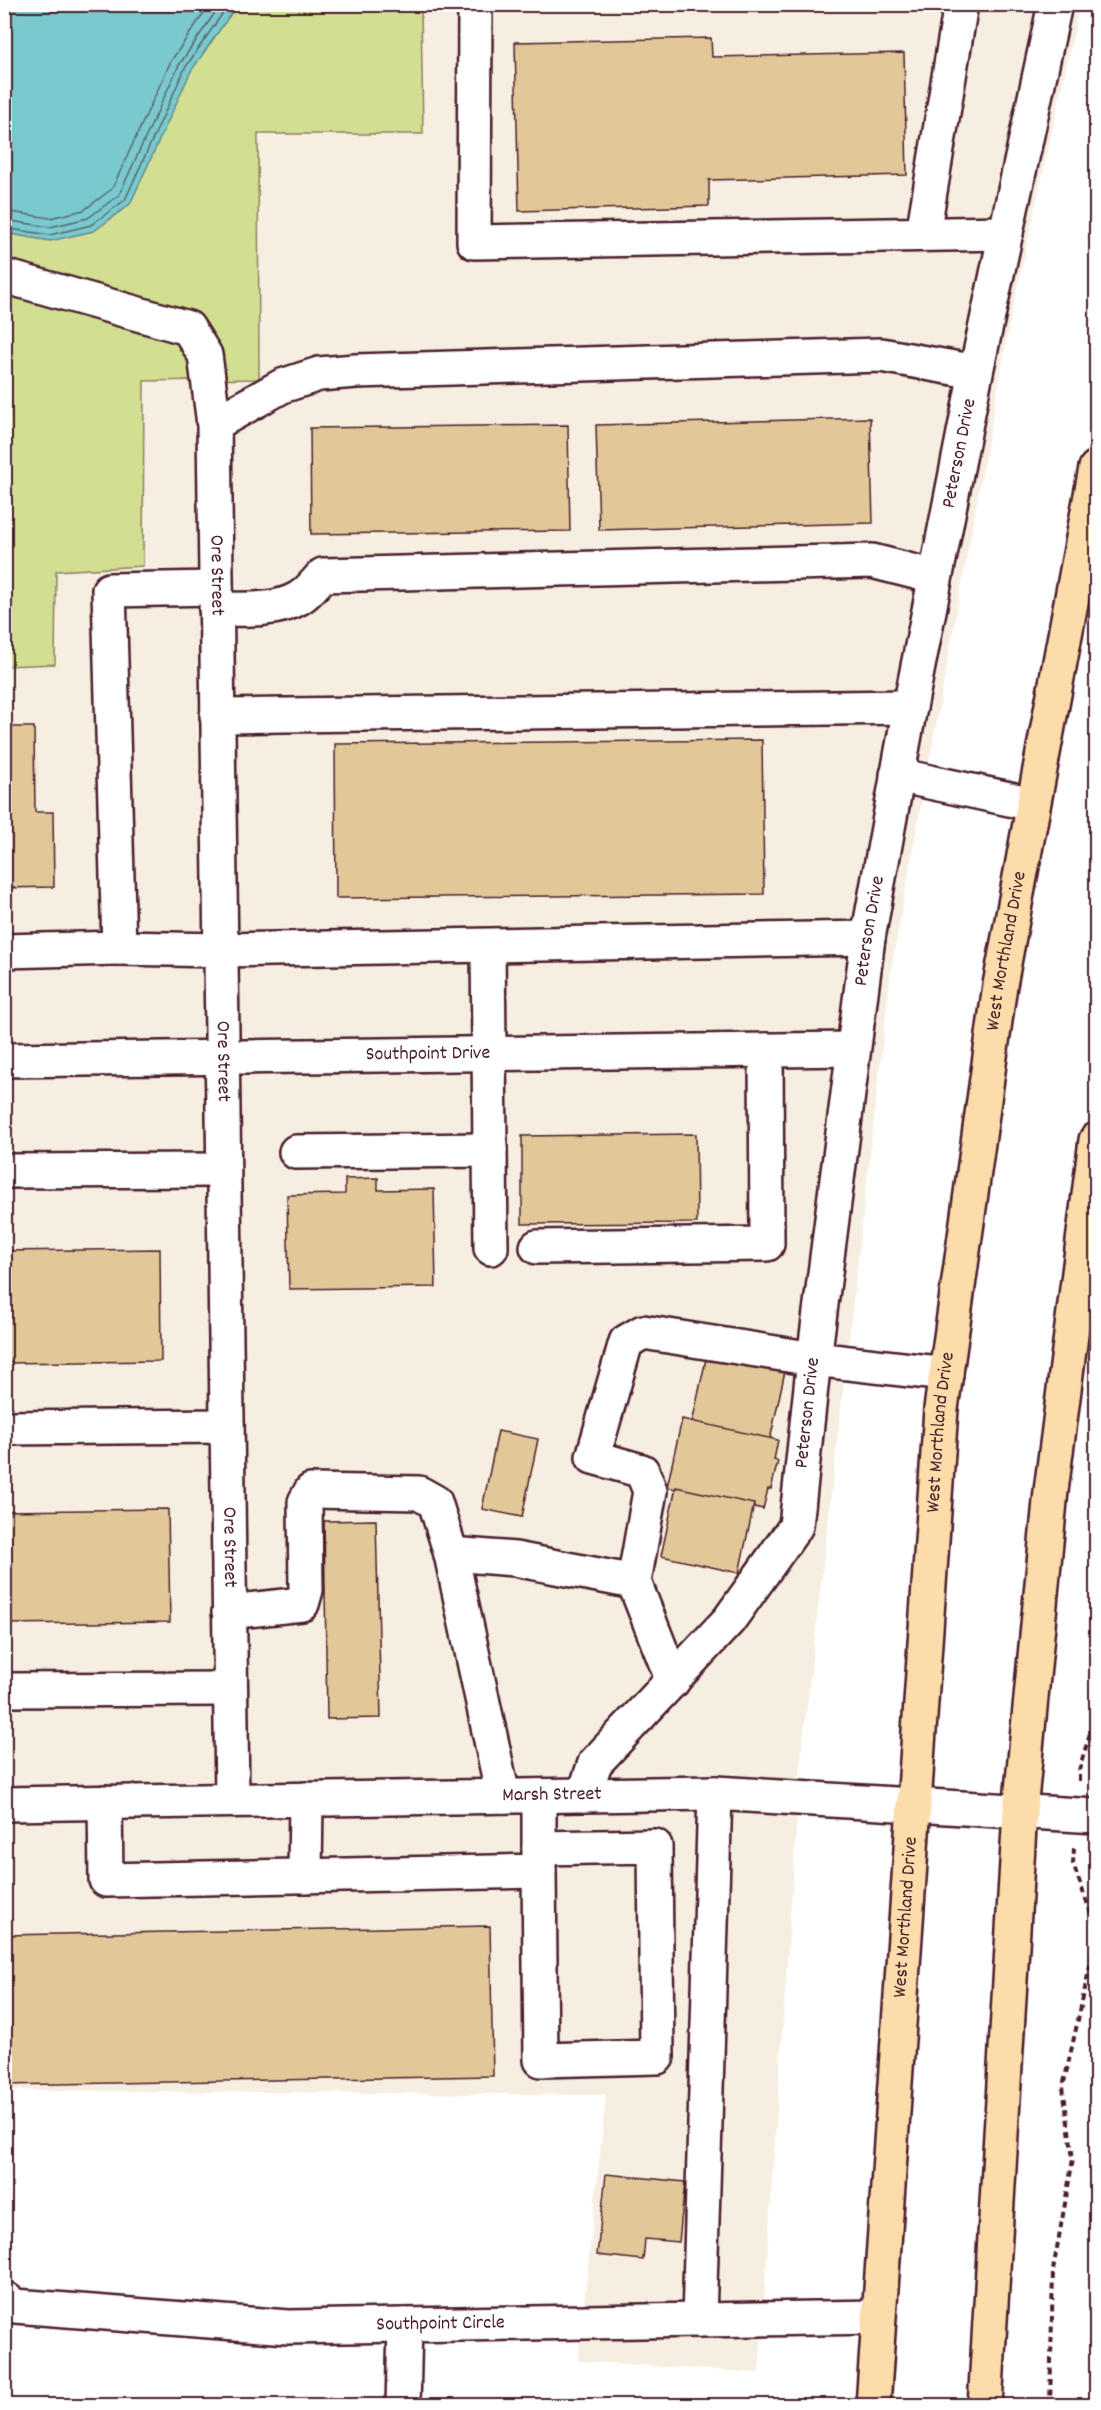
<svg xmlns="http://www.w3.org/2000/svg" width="1101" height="2410" font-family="Dekko,sans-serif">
	<rect width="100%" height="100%" fill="#fff"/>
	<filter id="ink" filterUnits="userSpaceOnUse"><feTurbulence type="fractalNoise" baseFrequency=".0167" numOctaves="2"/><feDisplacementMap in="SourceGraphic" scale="12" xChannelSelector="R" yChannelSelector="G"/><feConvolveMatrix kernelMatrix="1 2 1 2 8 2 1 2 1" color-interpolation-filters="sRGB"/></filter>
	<g filter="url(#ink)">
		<polygon fill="#f6eee0" points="421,5 1080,5 1010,321 891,969 801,1758 759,2373 578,2361 606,2095 5,2090 4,666 55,663 55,571 143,566 144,381 259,378 258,134 423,134"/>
		<polygon fill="#d2df92" stroke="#8e7f5e" stroke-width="1.5" points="4,5 421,5 423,134 258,134 259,379 144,381 143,566 56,571 55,664 5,666"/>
		<polygon fill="#78cace" stroke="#66868d" stroke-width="1.5" points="4,5 237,5 191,71 130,204 94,231 50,241 5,233"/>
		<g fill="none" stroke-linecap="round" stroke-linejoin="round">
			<g stroke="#5c636c" stroke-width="1.5">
				<polyline points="4,211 50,218 84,210 112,189 171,61 210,4"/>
				<polyline points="4,220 50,227 88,218 119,195 179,65 221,4"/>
				<polyline points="4,228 50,235 91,225 125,200 185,68 229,4"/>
			</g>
		</g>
		<g fill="#e2c898" stroke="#4a1f2b" stroke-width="1.5">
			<polygon points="711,38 712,57 904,53 907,175 709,180 709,206 519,211 515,42"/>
			<polygon points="870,418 873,523 599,530 596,425"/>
			<polygon points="568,425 570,531 311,534 310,428"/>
			<polygon points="4,727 34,727 35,812 53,812 54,887 4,888"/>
			<polygon points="762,740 764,894 336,898 335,744"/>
			<polygon points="696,1134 697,1223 522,1224 522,1136"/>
			<polygon points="378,1178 378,1190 434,1189 436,1287 289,1289 287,1195 345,1194 345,1179"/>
			<polygon points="160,1249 161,1361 4,1363 4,1251"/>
			<polygon points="707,1354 785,1371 770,1440 692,1423"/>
			<polygon points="682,1419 778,1440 774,1460 778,1461 771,1489 768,1489 763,1509 667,1487"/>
			<polygon points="498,1431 538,1439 522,1517 482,1509"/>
			<polygon points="676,1487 754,1504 739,1573 661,1556"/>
			<polygon points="168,1509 170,1622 4,1624 4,1511"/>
			<polygon points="376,1520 381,1718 327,1719 324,1521"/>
			<polygon points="490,1926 493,2076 4,2085 4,1935"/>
			<polygon points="606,2174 685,2182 679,2242 645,2239 643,2260 597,2255"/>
		</g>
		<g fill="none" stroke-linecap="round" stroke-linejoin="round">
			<g stroke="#4a1f2b" stroke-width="38">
				<g id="minor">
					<polyline points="475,4 474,242 1006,233"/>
					<polyline points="923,234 961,4"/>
					<path id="s1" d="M4 276 188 328 205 355 214 424 232 1800"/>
					<polyline points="214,424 282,386 319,374 356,371 881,355 976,372"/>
					<path d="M216 609C242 609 276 612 299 598 308 593 316 582 323 575L872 561 935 577"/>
					<polyline points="217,716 910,707"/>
					<polyline points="897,775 1033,804"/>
					<polyline points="488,946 491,1248"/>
					<polyline points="119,948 220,950 868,938"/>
					<polyline points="4,951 119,948 109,590 216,588"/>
					<path id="s2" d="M4 1060 853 1049"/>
					<polyline points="296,1152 490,1150"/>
					<polyline points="4,1171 223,1170"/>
					<polyline points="537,1247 767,1244 766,1050"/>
					<polyline points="4,1428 227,1426"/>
					<polyline points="451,1554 515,1559 634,1582 650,1491 642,1471 593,1457 626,1342 643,1332 814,1359 946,1374"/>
					<polyline points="634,1582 673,1681"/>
					<polyline points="229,1612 302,1604 306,1590 305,1502 311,1491 419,1493 435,1502 451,1554 503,1796"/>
					<polyline points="4,1690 230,1689"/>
					<path id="s3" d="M584 1795 595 1763 729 1620 796 1526 814 1359 868 938 910 707 976 372 1055 4"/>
					<polyline points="105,1802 106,1880 539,1871 539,1796"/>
					<path id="s4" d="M4 1804 715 1793 1096 1816"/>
					<polyline points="539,1871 541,2060 657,2057 655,1846 539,1848"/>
					<polyline points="305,1876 306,1799"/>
					<path id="s5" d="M4 2298 15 2306 288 2327 878 2317"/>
					<polyline points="699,2320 715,1793"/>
					<polyline points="403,2406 405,2325"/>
				</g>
			</g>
			<g stroke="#4a1f2b" stroke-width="38">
				<g id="highway">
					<path id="s6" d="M873 2406 941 1409 1000 985 1096 468"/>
					<polyline points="985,2406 1020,1811 1051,1491 1096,1140"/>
				</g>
			</g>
			<g stroke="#4a1f2b" stroke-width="4" stroke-dasharray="6 4.5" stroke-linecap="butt">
				<polyline points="1079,1781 1079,1770 1096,1713"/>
				<polyline points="1074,1848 1073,1864 1096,1927"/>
				<polyline points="1050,2406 1053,2270 1073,2159 1063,2087 1096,1939"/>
			</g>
			<use href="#minor" stroke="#fff" stroke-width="33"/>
			<use href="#highway" stroke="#fcdcab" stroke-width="33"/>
		</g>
	</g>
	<g text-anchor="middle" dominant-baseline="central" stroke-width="6" stroke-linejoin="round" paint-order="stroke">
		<g font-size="20" fill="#4a1f2b" stroke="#fff">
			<text stroke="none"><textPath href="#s3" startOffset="1431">Peterson Drive</textPath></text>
			<text stroke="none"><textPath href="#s1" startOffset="444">Ore Street</textPath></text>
			<text stroke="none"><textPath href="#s3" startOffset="945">Peterson Drive</textPath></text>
			<text stroke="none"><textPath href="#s6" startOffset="1462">West Morthland Drive</textPath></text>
			<text stroke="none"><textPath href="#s2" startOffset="424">Southpoint Drive</textPath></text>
			<text stroke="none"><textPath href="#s1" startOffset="930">Ore Street</textPath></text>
			<text stroke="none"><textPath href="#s3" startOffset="459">Peterson Drive</textPath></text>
			<text stroke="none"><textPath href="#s6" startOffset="976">West Morthland Drive</textPath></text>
			<text stroke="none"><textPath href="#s1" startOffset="1416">Ore Street</textPath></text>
			<text stroke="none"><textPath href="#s4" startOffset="548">Marsh Street</textPath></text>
			<text stroke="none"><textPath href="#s6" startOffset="490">West Morthland Drive</textPath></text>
			<text stroke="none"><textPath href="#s5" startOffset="440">Southpoint Circle</textPath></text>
		</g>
	</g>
	<rect width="1101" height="2410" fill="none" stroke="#fff" stroke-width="24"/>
	<rect x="12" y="12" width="1077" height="2386" fill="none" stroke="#4a1f2b" stroke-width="2" filter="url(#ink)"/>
</svg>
